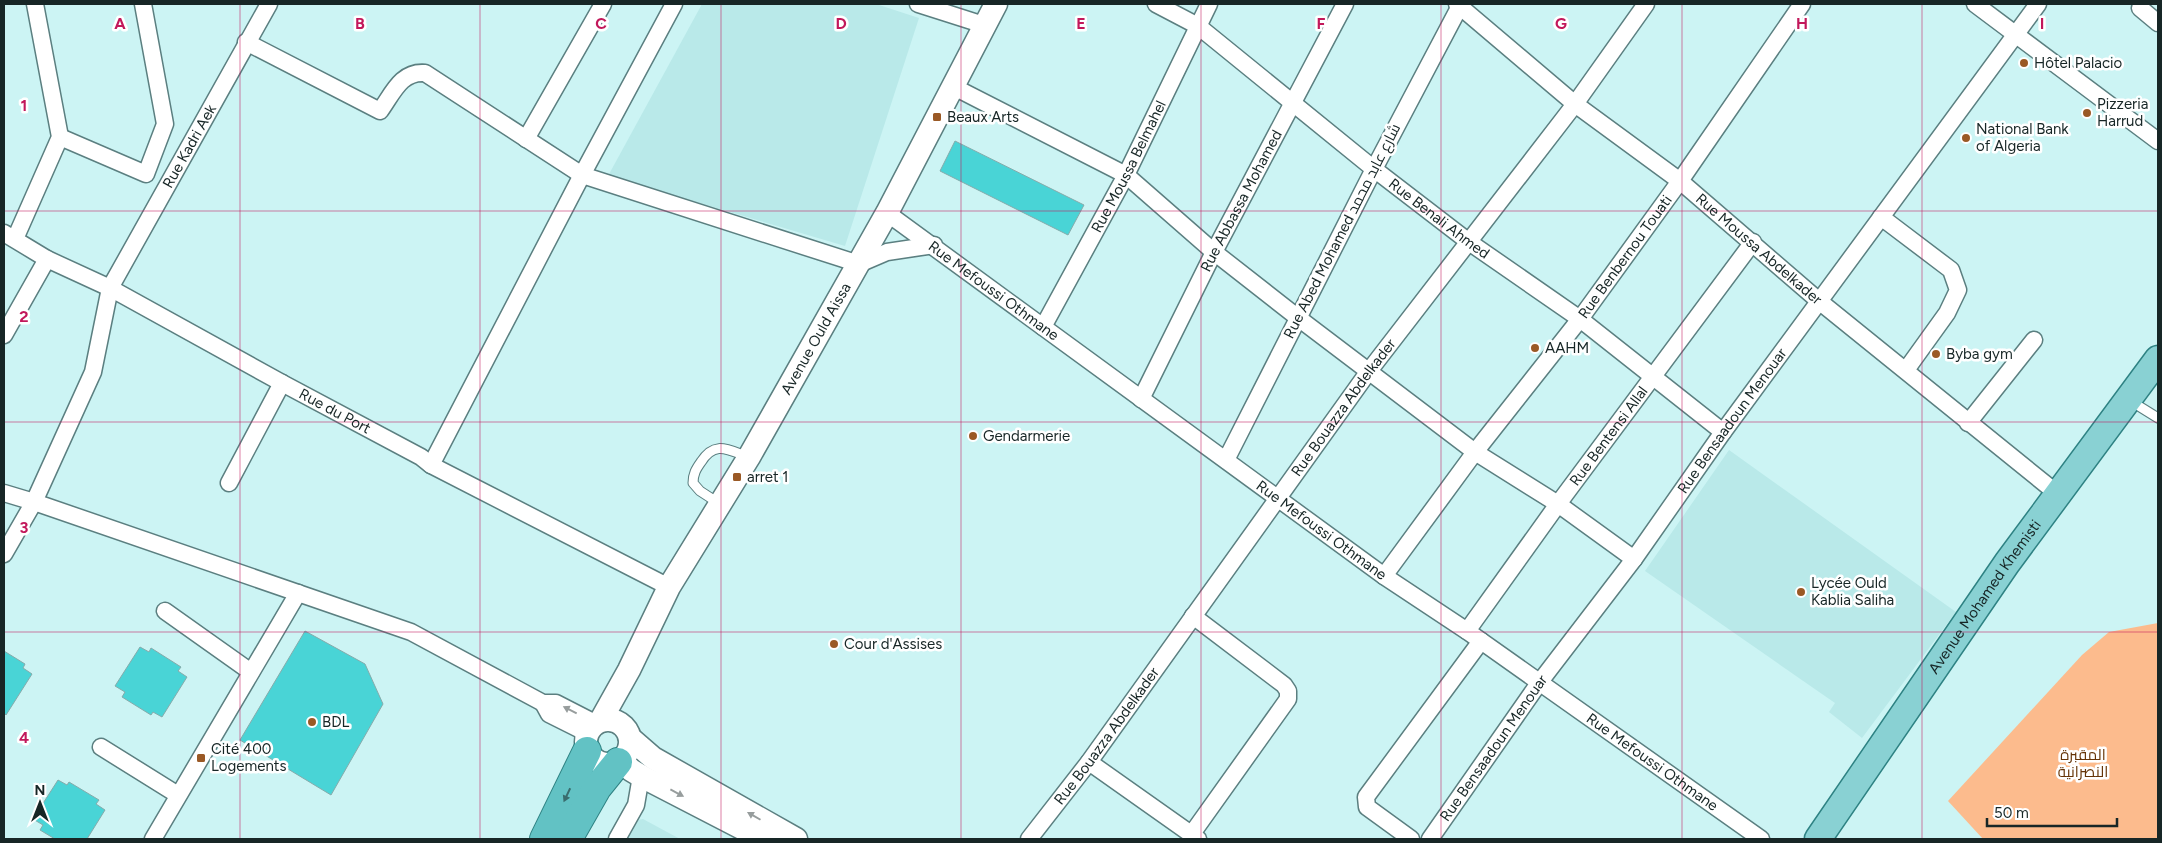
<svg xmlns="http://www.w3.org/2000/svg" width="2162" height="843" font-family="Figtree,Cairo,sans-serif">
	<rect width="100%" height="100%" fill="#ccf4f4"/>
	<g fill="#b9e9e9">
		<polygon points="702,4 876,4 919,18 845,246 608,176"/>
		<polygon points="1729,450 1956,612 1862,738 1829,712 1835,703 1645,571"/>
		<polygon points="643,819 680,839 626,839 637,820"/>
	</g>
	<polygon fill="#fcbb8d" points="2158,623 2158,839 1983,839 1948,801 2082,655 2109,632"/>
	<g fill="#49d4d6" stroke="#85abab">
		<polygon points="955,141 1084,205 1068,235 940,171"/>
		<polygon points="305,631 365,664 383,704 331,795 240,740"/>
		<polygon points="140,647 149,652 151,648 181,667 178,671 187,677 162,717 153,712 151,715 122,697 125,692 115,686"/>
		<polygon points="4,651 25,664 23,668 32,674 6,715 4,713"/>
		<polygon points="58,780 67,785 69,782 99,800 96,804 105,810 87,839 55,839 40,830 43,825 33,819"/>
	</g>
	<g fill="none" stroke-linecap="round" stroke-linejoin="round">
		<g stroke="#5b7f80" stroke-width="11">
			<g id="service">
				<polyline points="2129,400 2158,418"/>
				<path d="M720 504 700 491 693 483C693 474 696 469 701 462 715 440 728 450 749 457"/>
			</g>
		</g>
		<g stroke="#5b7f80" stroke-width="19">
			<g id="minor">
				<polyline points="918,4 984,25"/>
				<path id="s1" d="M1156 4 1198 26 1374 169 1469 242 1580 319 1723 432"/>
				<path id="s2" d="M1457 4 1575 104 1680 181 1819 301 2059 495"/>
				<polyline points="1975,4 2158,141"/>
				<polyline points="2140,8 2158,23"/>
				<path d="M246 42 380 111C393 93 401 71 425 73L582 175 859 264 887 252 934 245"/>
				<polyline points="954,87 1126,175 1214,252 1297,317 1475,452 1558,504 1634,559"/>
				<polyline points="60,137 146,174 165,124 143,4"/>
				<polyline points="526,139 603,4"/>
				<path id="s3" d="M887 213 1384 576 1467 631 1761 839"/>
				<polyline points="1881,217 1951,270 1958,290 1947,313 1906,370"/>
				<path id="s4" d="M4 233 47 259 110 288 282 383 421 457 431 465 669 587"/>
				<polyline points="15,239 60,137 35,4"/>
				<path id="s5" d="M1043 327 1126 175 1209 4"/>
				<polyline points="4,335 47,259"/>
				<path id="s6" d="M1141 399 1214 252 1345 4"/>
				<polyline points="1968,423 2034,340"/>
				<polyline points="1226,460 1374,169 1461,4"/>
				<polyline points="431,465 582,175 674,4"/>
				<polyline points="229,483 282,383"/>
				<polyline points="4,493 34,502 411,632 543,703 556,703 595,723"/>
				<path id="s7" d="M4 554 34 502 93 372 110 288 269 4"/>
				<path id="s8" d="M1384 576 1475 452 1580 319 1680 181 1802 4"/>
				<polyline points="165,611 251,672"/>
				<path id="s9" d="M1467 631 1558 504 1753 242"/>
				<polyline points="543,703 549,714 587,733"/>
				<polyline points="101,747 178,795"/>
				<polyline points="1089,762 1198,839"/>
				<polyline points="1191,835 1288,699 1288,691 1284,685 1193,616"/>
				<polyline points="153,839 298,593"/>
				<polyline points="617,839 636,805 641,776"/>
				<path id="s10" d="M1029 839 1089 762 1369 371 1575 104 1646 4"/>
				<polyline points="1411,839 1367,807 1366,797 1481,641"/>
				<path id="s11" d="M1430 839 1539 683 1634 559 1723 432 2038 4"/>
			</g>
		</g>
		<g stroke="#5b7f80" stroke-width="25">
			<g id="secondary">
				<circle cx="608" cy="742" r="22"/>
				<path id="s12" d="M601 720 629 670 669 587 749 457 887 213 996 4"/>
				<polyline points="630,738 653,758 796,839"/>
				<polyline points="621,760 631,770 641,776 763,839"/>
			</g>
		</g>
		<g stroke="#2e8283" stroke-width="29">
			<g id="primary">
				<path id="s13" d="M1818 839 2007 563 2158 359"/>
			</g>
		</g>
		<g stroke="#2e8283" stroke-width="30">
			<g id="trunk">
				<polyline points="544,839 587,751"/>
				<polyline points="568,839 597,788 618,762"/>
			</g>
		</g>
		<use href="#service" stroke="#fff" stroke-width="9"/>
		<use href="#minor" stroke="#fff" stroke-width="16"/>
		<use href="#secondary" stroke="#fff" stroke-width="22"/>
		<use href="#primary" stroke="#89d1d3" stroke-width="26"/>
		<use href="#trunk" stroke="#62c2c4" stroke-width="28"/>
	</g>
	<defs><path id="oneway-solid" d="M-6-.8H1V-3.2L6.5 0L1 3.2V.8H-6Z" transform="scale(1.25)"/></defs>
	<g fill="#979d9d">
		<use href="#oneway-solid" transform="translate(570 710) rotate(-153)"/>
		<use href="#oneway-solid" transform="translate(677 793) rotate(28)"/>
		<use href="#oneway-solid" transform="translate(754 816) rotate(-150)"/>
	</g>
	<use fill="#396c6d" href="#oneway-solid" transform="translate(567 795) rotate(115)"/>
	<path fill="none" stroke="#c2185b" stroke-width="1" stroke-opacity="0.55" d="M240 4V839M480 4V839M721 4V839M961 4V839M1201 4V839M1441 4V839M1682 4V839M1922 4V839M4 211H2158M4 422H2158M4 632H2158"/>
	<g fill="#9a5925" stroke="#fff" stroke-width="2">
		<circle cx="2024" cy="63" r="5"/>
		<circle cx="2087" cy="113" r="5"/>
		<rect x="932" y="112" width="10" height="10" rx="2.5"/>
		<circle cx="1966" cy="138" r="5"/>
		<circle cx="1535" cy="348" r="5"/>
		<circle cx="1936" cy="354" r="5"/>
		<circle cx="973" cy="436" r="5"/>
		<rect x="732" y="472" width="10" height="10" rx="2.5"/>
		<circle cx="1801" cy="592" r="5"/>
		<circle cx="834" cy="644" r="5"/>
		<circle cx="312" cy="722" r="5"/>
		<rect x="196" y="753" width="10" height="10" rx="2.5"/>
	</g>
	<g text-anchor="middle" dominant-baseline="central" stroke-width="5" stroke-linejoin="round" paint-order="stroke">
		<g font-size="15" fill="#172626" stroke="#fff" text-anchor="start">
			<text x="2034" y="63">Hôtel Palacio</text>
			<text x="2097" y="104">Pizzeria<tspan x="2097" dy="17">Harrud</tspan></text>
			<text x="947" y="117">Beaux Arts</text>
			<text x="1976" y="129">National Bank<tspan x="1976" dy="17">of Algeria</tspan></text>
			<text x="1545" y="348">AAHM</text>
			<text x="1946" y="354">Byba gym</text>
			<text x="983" y="436">Gendarmerie</text>
			<text x="747" y="477">arret 1</text>
			<text x="1811" y="583">Lycée Ould<tspan x="1811" dy="17">Kablia Saliha</tspan></text>
			<text x="844" y="644">Cour d'Assises</text>
			<text x="322" y="722">BDL</text>
			<text x="211" y="749">Cité 400<tspan x="211" dy="17">Logements</tspan></text>
		</g>
		<g font-size="15" fill="#172626" stroke="#fff">
			<text stroke="none"><textPath href="#s7" startOffset="451">Rue Kadri Aek</textPath></text>
			<text stroke="none"><textPath href="#s5" startOffset="182">Rue Moussa Belmahel</textPath></text>
			<text stroke="none"><textPath href="#s6" startOffset="222">Rue Abbassa Mohamed</textPath></text>
			<text stroke="none"><textPath href="#s1" startOffset="356">Rue Benali Ahmed</textPath></text>
			<text transform="translate(1342 231) rotate(-63)">Rue Abed Mohamed شارع عابد محمد</text>
			<text stroke="none"><textPath href="#s2" startOffset="389">Rue Moussa Abdelkader</textPath></text>
			<text stroke="none"><textPath href="#s8" startOffset="400">Rue Benbernou Touati</textPath></text>
			<text stroke="none"><textPath href="#s3" startOffset="132">Rue Mefoussi Othmane</textPath></text>
			<text stroke="none"><textPath href="#s12" startOffset="438">Avenue Ould Aissa</textPath></text>
			<text stroke="none"><textPath href="#s10" startOffset="534">Rue Bouazza Abdelkader</textPath></text>
			<text stroke="none"><textPath href="#s4" startOffset="376">Rue du Port</textPath></text>
			<text stroke="none"><textPath href="#s11" startOffset="516">Rue Bensaadoun Menouar</textPath></text>
			<text stroke="none"><textPath href="#s9" startOffset="241">Rue Bentensi Allal</textPath></text>
			<text stroke="none"><textPath href="#s3" startOffset="538">Rue Mefoussi Othmane</textPath></text>
			<text stroke="none"><textPath href="#s13" startOffset="294">Avenue Mohamed Khemisti</textPath></text>
			<text stroke="none"><textPath href="#s10" startOffset="129">Rue Bouazza Abdelkader</textPath></text>
			<text stroke="none"><textPath href="#s11" startOffset="111">Rue Bensaadoun Menouar</textPath></text>
			<text stroke="none"><textPath href="#s3" startOffset="942">Rue Mefoussi Othmane</textPath></text>
		</g>
		<g font-size="15" fill="#653306" stroke="#fff">
			<text x="2083" y="755">المقبرة<tspan x="2083" dy="17">النصرانية</tspan></text>
		</g>
	</g>
	<g font-size="16" text-anchor="middle" font-weight="bold" fill="#c2185b" stroke="#fff" stroke-width="5" stroke-linejoin="round" paint-order="stroke">
		<text x="120" y="29">A</text>
		<text x="360" y="29">B</text>
		<text x="601" y="29">C</text>
		<text x="841" y="29">D</text>
		<text x="1081" y="29">E</text>
		<text x="1321" y="29">F</text>
		<text x="1561" y="29">G</text>
		<text x="1802" y="29">H</text>
		<text x="2042" y="29">I</text>
		<text x="24" y="111">1</text>
		<text x="24" y="322">2</text>
		<text x="24" y="533">3</text>
		<text x="24" y="743">4</text>
	</g>
	<rect width="2162" height="843" fill="none" stroke="#172626" stroke-width="10"/>
	<g transform="translate(40 803)" stroke="#ffffff" stroke-width="4" paint-order="stroke">
	<path d="M0-4L9 19L0 12L-9 19Z" fill="#172626"/>
	<text y="-8" font-size="14" font-weight="bold" text-anchor="middle" fill="#172626">N</text>
	</g>
	<path d="M1987 818v8h130v-8" fill="none" stroke="#172626" stroke-width="2.5"/>
	<text x="1994" y="818" font-size="15" fill="#172626" stroke="#ffffff" stroke-width="4" paint-order="stroke">50 m</text>
</svg>
